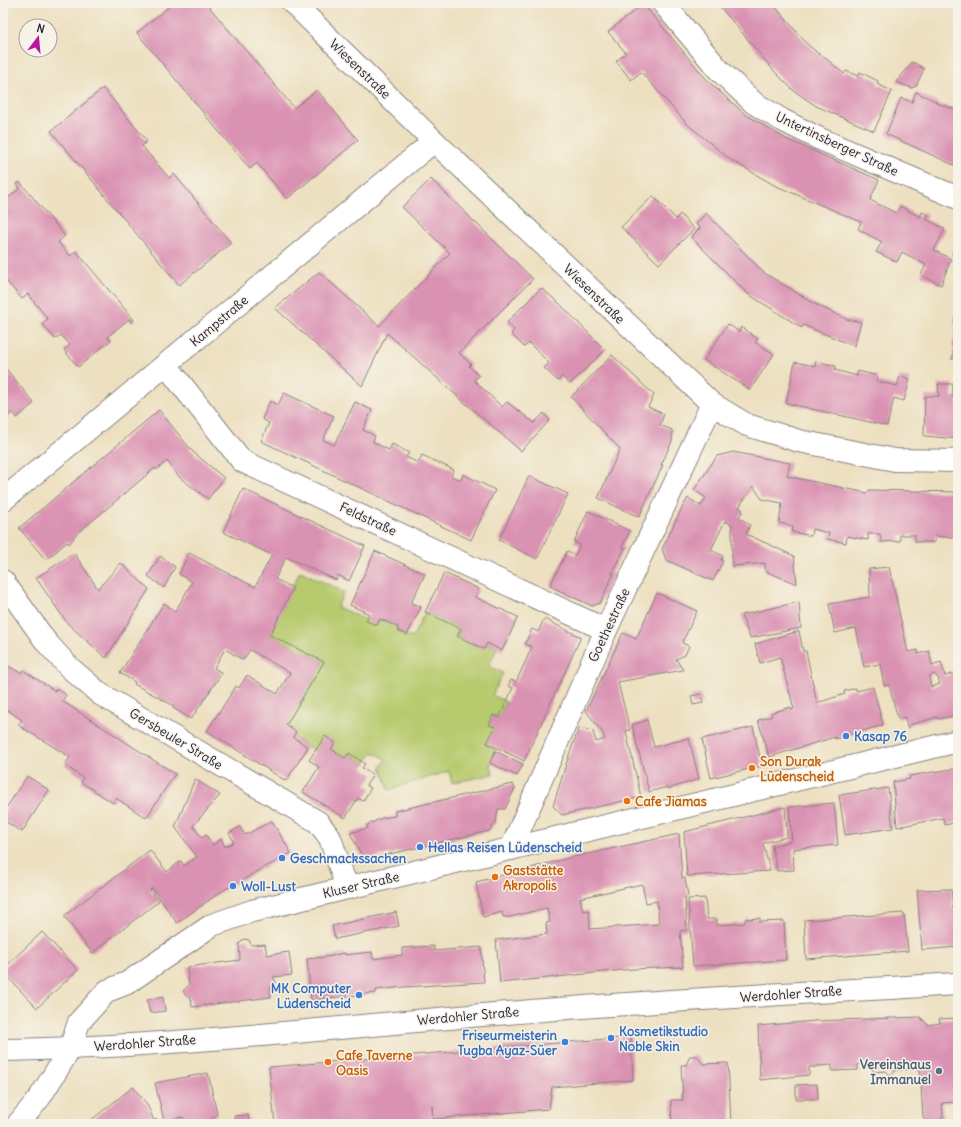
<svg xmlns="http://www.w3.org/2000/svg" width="961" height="1127" font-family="Delius,sans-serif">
	<rect width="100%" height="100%" fill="#f7f3e8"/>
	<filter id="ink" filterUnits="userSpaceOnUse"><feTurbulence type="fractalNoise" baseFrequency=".025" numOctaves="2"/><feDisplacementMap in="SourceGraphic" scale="8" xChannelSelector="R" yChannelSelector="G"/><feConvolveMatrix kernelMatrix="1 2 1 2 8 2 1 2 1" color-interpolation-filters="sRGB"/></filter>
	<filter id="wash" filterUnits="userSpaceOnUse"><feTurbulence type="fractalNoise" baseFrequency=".012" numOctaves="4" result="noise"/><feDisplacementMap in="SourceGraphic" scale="16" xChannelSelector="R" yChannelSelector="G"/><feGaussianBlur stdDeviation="0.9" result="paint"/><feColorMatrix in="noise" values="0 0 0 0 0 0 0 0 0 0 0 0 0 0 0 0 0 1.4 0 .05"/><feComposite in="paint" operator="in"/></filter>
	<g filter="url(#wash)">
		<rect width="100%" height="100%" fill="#ede0c0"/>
		<polygon fill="#b7ca6d" stroke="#6c7654" points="300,571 344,592 337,607 377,625 380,619 398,627 397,631 412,638 425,612 461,629 457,637 484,649 487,643 497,648 489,666 503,673 492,695 506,702 499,718 493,715 490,725 495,727 487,745 496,750 490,763 493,774 452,783 449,771 389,790 381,767 386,759 373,752 365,764 349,753 345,758 331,749 335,743 325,736 315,751 293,737 296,732 286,725 324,662 270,635"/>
		<g id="blocks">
			<g fill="#da92b2" fill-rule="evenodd">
				<polygon points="173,3 206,3 294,108 317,90 358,140 287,199 257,163 250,169 137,33"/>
				<polygon points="717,3 772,3 807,44 820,55 821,54 844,74 846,71 858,76 860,72 878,81 877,84 892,91 874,131 816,106 793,90 775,72"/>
				<polygon points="643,4 709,82 745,114 786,139 879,180 870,200 896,213 900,206 920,217 922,212 928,215 926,219 945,229 934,250 951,259 941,285 921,275 926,265 902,252 897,262 876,252 882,242 858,229 861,222 774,185 731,160 687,124 641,72 631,80 616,61 626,53 608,32"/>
				<polygon points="913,62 924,69 916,86 912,88 896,82"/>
				<polygon points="103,88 147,141 142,146 169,178 174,174 231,243 179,285 51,131"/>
				<polygon points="916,92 937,102 936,103 958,110 958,167 886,134 901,98 912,102"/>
				<polygon points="431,179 533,279 459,353 471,364 469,366 479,376 474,380 502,407 507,402 534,423 544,413 550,420 521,451 465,403 387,333 362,386 275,308 319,272 379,326 450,253 402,207"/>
				<polygon points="20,182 65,236 58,242 70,256 76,251 134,320 132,323 129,319 107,337 111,340 78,367 64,350 70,345 61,335 55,339 42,323 48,319 28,294 22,299 3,277 3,202 20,188 17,184"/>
				<polygon points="653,196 676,219 680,214 694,229 659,264 621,227"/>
				<polygon points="706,213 763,272 815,304 846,319 861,322 854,346 803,325 802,328 748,294 691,237 700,228 696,224"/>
				<polygon points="958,239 958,258 952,255"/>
				<polygon points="541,288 559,303 605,350 570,384 562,377 558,381 544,368 549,363 529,343 524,347 511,334 514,330 507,322"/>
				<polygon points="956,309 958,309 958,359 951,359 953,357 954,347 952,347 955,335 953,333 955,333 956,323 954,323 957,311"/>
				<polygon points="728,324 739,332 741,327 758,339 755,342 774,354 750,390 704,360"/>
				<polygon points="612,355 654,395 648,407 664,414 660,425 672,430 672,441 661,465 663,465 639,517 598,498 620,449 571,397"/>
				<polygon points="816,361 836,366 835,370 857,376 858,371 878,376 876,381 897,386 900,376 910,379 904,401 894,398 887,426 786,403 795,362 815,366"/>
				<polygon points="3,365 34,403 17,418 13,412 3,420"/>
				<polygon points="938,384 953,384 952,397 958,397 958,439 924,436 925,396 939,396"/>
				<polygon points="284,393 334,416 323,440 334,445 355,402 372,410 363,430 375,436 373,442 389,450 392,444 409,453 406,457 418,463 422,455 454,470 451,476 461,480 463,474 495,490 471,540 261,441 269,423 262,419 270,401 278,405"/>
				<polygon points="159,410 192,451 224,478 208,499 179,477 167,461 156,470 155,468 73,537 74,538 69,544 67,542 46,560 19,528"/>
				<polygon points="733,452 790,463 787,476 867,493 869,490 958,492 958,542 955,542 956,537 944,537 935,536 935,542 915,542 915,535 900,535 900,541 881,542 880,534 868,534 868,540 847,536 846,543 827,539 829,533 812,529 811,536 792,532 793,526 779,523 782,503 762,499 753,486 739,507 743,511 739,517 750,525 746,534 794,556 797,584 765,571 765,563 732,566 732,525 725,521 711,550 723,556 721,560 723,561 713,581 666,560 662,549 682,508 688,498 701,506 706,498 694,490 717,456"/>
				<polygon points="529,476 568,494 537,559 499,540"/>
				<polygon points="243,489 365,546 349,581 338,575 336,580 286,557 275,579 293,588 270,635 324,662 286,725 296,732 293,737 308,747 286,781 207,731 236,686 239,688 247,675 277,694 290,673 250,650 243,660 225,649 214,668 222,673 191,719 173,708 174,706 134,684 135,682 120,673 164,603 175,612 192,582 179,574 189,553 255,587 272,555 223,532"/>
				<polygon points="588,511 630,531 622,547 625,548 611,573 614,573 600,603 592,606 550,586 567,551 575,555 580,545 574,542"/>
				<polygon points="375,551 425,574 411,603 421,607 407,635 397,630 398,627 380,619 377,625 366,621 369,614 350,605"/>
				<polygon points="74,553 98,589 121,563 149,589 106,658 67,623 36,578"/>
				<polygon points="160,556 175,567 164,588 148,576"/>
				<path d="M889 567 908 652 918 650V654L929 651 932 665 941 662 945 676 958 672V715L938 719 937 717 909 725 910 726 907 727 905 717 898 719 889 685 884 686 880 664 864 667 856 628 835 633 829 604 870 597 869 569ZM934 674 938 678 940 684 931 687 929 676Z"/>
				<polygon points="444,573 479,589 475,597 518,617 502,651 487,643 484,649 457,636 461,629 425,612"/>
				<polygon points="657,593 697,611 682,643 689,646 685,655 676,659 683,670 618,682 630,730 626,731 641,797 562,815 553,806 569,755 579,728 593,731 596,742 605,739 603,733 586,711 623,633 636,639"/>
				<polygon points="799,602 801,628 750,638 741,615"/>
				<polygon points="544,619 581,637 524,761 487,743 495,727 489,725 493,715 499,718 513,688 508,686 511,680 516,682 532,647 525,644 532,629 538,632"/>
				<polygon points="799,631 803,651 806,651 817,703 845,694 844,691 856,688 857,691 873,687 883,725 835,739 835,737 769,757 758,720 772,716 771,713 791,707 792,710 794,709 780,657 760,663 755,644"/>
				<polygon points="3,663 21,673 23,670 55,691 56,689 61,691 66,695 62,701 175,774 146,818 116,798 113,803 81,782 83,778 65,765 70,757 18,725 22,720 3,707"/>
				<polygon points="701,694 703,703 693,705 691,696"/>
				<polygon points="647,720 654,747 689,738 699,779 668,789 667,787 649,792 632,725"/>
				<polygon points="753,727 762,766 711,778 702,739"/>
				<polygon points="325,736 335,743 331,749 345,758 349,753 365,764 362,768 373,775 366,785 371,788 363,801 358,798 345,818 303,792 319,767 309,760"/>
				<polygon points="495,751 523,764 517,776 490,763"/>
				<polygon points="958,768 958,822 945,825 943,818 897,827 893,782 910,779 909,776"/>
				<polygon points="27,776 49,790 22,832 3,820 3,813"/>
				<polygon points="195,779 220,795 193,826 202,838 206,835 213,845 221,839 225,847 234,842 229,833 240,827 245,835 272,821 291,853 222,891 177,923 152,888 150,890 159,901 92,953 64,916 150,850 167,872 181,861 184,866 197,857 175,827"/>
				<polygon points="512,784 515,788 505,809 498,809 496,822 489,831 364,860 350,833 368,828 367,825 382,818 395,816 395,811"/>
				<polygon points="888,788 893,828 845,835 839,795"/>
				<polygon points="834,803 838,845 793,849 794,870 777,871 772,846 792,841 789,807"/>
				<polygon points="785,807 787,837 763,843 770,871 687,876 684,832"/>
				<path d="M679 834 682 878H685L688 896 685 897 687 930 680 931 683 967 633 969 500 983 496 940 547 934 546 923 550 922 547 908 509 917H503L502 912 483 917 476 882 569 858ZM642 884 646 903 657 901 659 924 590 929 589 910 583 911 580 898Z"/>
				<polygon points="951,889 953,909 958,909 958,947 922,950 917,890"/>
				<polygon points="705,898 707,919 717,919 717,925 745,923 745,919 760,918 760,922 784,921 786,960 693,966 688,899"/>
				<polygon points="396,912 399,926 335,939 332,926"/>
				<polygon points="904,913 908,951 806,959 804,920"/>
				<polygon points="42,932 78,970 37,1008 3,972 3,969"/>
				<polygon points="244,939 249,940 251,945 265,944 267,955 289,952 292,975 273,977 276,982 274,986 270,988 271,997 192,1007 191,998 186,996 183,991 189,985 187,967 240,960 239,944"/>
				<polygon points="434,946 434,951 481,947 484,982 404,987 376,990 376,993 311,1000 307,959 333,956 333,955 345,953 345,955 372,952 373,959 402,955 402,948"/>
				<polygon points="163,997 165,1011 150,1013 147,1000"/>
				<polygon points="920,1017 928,1025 940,1023 939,1019 958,1018 958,1102 942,1103 943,1117 938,1123 929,1124 923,1118 920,1069 896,1070 891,1076 886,1071 873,1072 872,1063 858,1064 858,1070 832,1071 832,1065 817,1066 816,1067 809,1067 809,1075 760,1080 758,1026 815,1021"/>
				<polygon points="631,1037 633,1080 552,1087 549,1109 433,1119 432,1106 433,1124 275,1124 269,1067"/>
				<polygon points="690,1056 697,1056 703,1064 728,1063 731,1122 708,1122 708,1124 672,1124 671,1100 683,1100 681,1065 686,1065"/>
				<polygon points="208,1073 217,1114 210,1120 192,1124 184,1124 183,1117 164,1121 155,1083"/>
				<polygon points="817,1084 818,1099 796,1099 796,1085"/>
				<polygon points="133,1087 147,1104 154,1121 156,1119 158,1124 86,1124"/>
				<polygon points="248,1115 249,1124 234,1124 234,1116"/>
			</g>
		</g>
	</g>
	<g filter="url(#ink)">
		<use href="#blocks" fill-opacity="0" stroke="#88817e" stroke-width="1"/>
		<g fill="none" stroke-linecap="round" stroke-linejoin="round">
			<g stroke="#88817e" stroke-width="24">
				<g id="minor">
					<polyline points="293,3 434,141 712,404 747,425 799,441 895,460 958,461"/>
					<polyline points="663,3 719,70 754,103 782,120 820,139 958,198"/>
					<polyline points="166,365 242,461 606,630"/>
					<polyline points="3,500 434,141"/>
					<polyline points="3,581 47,643 70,668 100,694 318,822 330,838 347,888"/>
					<polyline points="511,849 606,630 712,404"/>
					<polyline points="70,1049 79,1022 107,991 127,983 212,925 252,911 958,741"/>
				</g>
			</g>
			<g stroke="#88817e" stroke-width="24">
				<g id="tertiary">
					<path d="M3 1050C171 1047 339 1027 507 1013 657 1000 808 993 958 984"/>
					<polyline points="18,1124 40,1097 70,1049"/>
				</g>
			</g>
			<use href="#minor" stroke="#fff" stroke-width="22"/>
			<use href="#tertiary" stroke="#fff" stroke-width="22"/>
		</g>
	</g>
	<g fill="#3f7fe0" stroke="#f7f3e8" stroke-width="1.5">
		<circle cx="846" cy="736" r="4"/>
		<circle cx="420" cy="847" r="4"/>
		<circle cx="282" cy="858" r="4"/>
		<circle cx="233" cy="886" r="4"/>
		<circle cx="359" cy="995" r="4"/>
		<circle cx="611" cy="1038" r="4"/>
		<circle cx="565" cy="1042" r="4"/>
	</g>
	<g fill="#e8710a" stroke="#f7f3e8" stroke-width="1.5">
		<circle cx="752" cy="768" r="4"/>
		<circle cx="627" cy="801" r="4"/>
		<circle cx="495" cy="877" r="4"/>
		<circle cx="328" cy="1062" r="4"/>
	</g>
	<circle fill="#5c6f8a" stroke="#f7f3e8" stroke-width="1.5" cx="939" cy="1071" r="4"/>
	<g text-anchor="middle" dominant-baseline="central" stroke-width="3" stroke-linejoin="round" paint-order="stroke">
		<g font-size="13" fill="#22223b" stroke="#f7f3e8">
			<text transform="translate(360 69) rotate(44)">Wiesenstraße</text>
			<text transform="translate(837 144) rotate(25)">Untertinsberger Straße</text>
			<text transform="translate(594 294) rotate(44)">Wiesenstraße</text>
			<text transform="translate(219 321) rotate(-40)">Kampstraße</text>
			<text transform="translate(368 519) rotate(25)">Feldstraße</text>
			<text transform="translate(609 625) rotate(-65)">Goethestraße</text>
			<text transform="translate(176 739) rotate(31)">Gersbeuler Straße</text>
			<text transform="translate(361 885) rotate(-13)">Kluser Straße</text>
			<text transform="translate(791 994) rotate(-4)">Werdohler Straße</text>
			<text transform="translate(468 1016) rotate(-5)">Werdohler Straße</text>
			<text transform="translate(145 1043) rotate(-4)">Werdohler Straße</text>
		</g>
		<g font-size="13" font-weight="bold" fill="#366cbe" stroke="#f7f3e8" text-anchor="start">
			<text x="854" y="736">Kasap 76</text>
			<text x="428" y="847">Hellas Reisen Lüdenscheid</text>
			<text x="290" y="858">Geschmackssachen</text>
			<text x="241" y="886">Woll-Lust</text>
			<text x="351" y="988" text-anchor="end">MK Computer<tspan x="351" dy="15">Lüdenscheid</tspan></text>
			<text x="619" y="1031">Kosmetikstudio<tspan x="619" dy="15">Noble Skin</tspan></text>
			<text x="557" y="1035" text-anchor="end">Friseurmeisterin<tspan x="557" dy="15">Tugba Ayaz-Süer</tspan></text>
		</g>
		<g font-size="13" font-weight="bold" fill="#c56008" stroke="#f7f3e8" text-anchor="start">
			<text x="760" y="761">Son Durak<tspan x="760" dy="15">Lüdenscheid</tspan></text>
			<text x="635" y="801">Cafe Jiamas</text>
			<text x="503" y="870">Gaststätte<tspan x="503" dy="15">Akropolis</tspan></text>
			<text x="336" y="1055">Cafe Taverne<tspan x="336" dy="15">Oasis</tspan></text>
		</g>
		<g font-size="13" font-weight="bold" fill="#4e5e75" stroke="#f7f3e8" text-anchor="end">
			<text x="931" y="1064">Vereinshaus<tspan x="931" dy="15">Immanuel</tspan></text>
		</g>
	</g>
	<rect width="961" height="1127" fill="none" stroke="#f7f3e8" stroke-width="16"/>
	<g transform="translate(38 38) rotate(16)"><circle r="19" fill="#f7f3e8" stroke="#a29fa3"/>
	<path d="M0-3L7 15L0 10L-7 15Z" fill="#b5179e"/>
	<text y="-6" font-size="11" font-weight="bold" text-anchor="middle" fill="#22223b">N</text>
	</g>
</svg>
